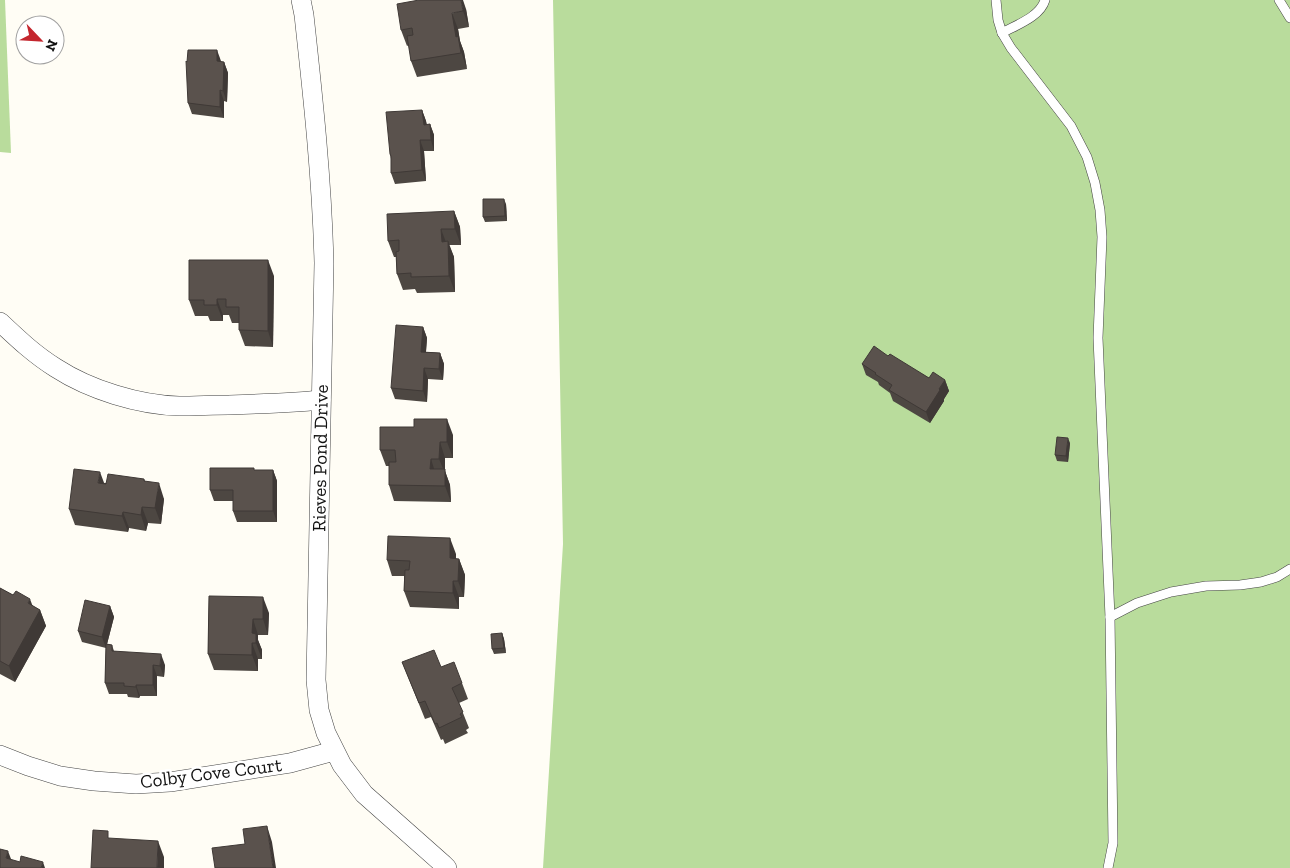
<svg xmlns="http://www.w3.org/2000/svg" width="1290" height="868" font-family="'Zilla Slab',serif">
	<rect width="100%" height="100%" fill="#fffdf5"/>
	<g fill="#b9dc9c">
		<polygon points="0,0 5,0 11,153 0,152"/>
		<polygon points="553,0 1290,0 1290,868 543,868 563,544"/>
	</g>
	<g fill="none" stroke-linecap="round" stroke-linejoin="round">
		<g stroke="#444" stroke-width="10">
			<g id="service">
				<polyline points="996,0 998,20 1002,33 1011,48 1071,126 1087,157 1095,183 1100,210 1102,237 1098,338 1110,617 1113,843 1108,868"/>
				<polyline points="1279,0 1290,18"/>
				<path d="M1002 33C1016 25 1040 17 1045 0"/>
				<polyline points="1110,617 1137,603 1171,592 1206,586 1240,585 1261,582 1277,577 1290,569"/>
			</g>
		</g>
		<g stroke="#444" stroke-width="20">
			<g id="minor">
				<path d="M301 0 304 15C313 97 322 180 324 263L316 680 319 710 326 733 342 765 364 794 443 864 447 868"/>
				<path d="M0 322C18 339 35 355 56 368 90 390 139 405 179 406 196 406 213 405 229 405 260 404 290 403 321 400"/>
				<polyline points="0,755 28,766 60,776 94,781 136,784 170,782 290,763 334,751"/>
			</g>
		</g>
		<use href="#service" stroke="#fff" stroke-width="9"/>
		<use href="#minor" stroke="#fff" stroke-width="19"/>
	</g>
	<g fill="#4d4742">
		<polygon points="466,9 469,27 458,29 460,41 464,52 467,69 417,77 411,61 409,45 407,46 401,30"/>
		<polygon points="221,62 224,62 228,73 227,102 224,101 224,118 192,114 188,103"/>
		<polygon points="422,110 426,121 427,125 430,124 434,135 434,151 424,151 426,181 395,184 391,173 391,159 390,154"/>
		<polygon points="506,204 507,221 485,222 483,217"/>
		<polygon points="454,211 460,227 461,245 449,245 454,257 455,292 417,293 415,289 403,290 397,274 396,257 394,257 388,241"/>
		<polygon points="274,276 273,347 245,346 239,330 239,323 232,323 229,315 223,315 223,321 210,321 208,316 195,316 189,300"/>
		<polygon points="423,327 427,338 426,352 440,353 444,364 443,380 428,379 427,402 395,399 391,388"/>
		<polygon points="888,356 929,378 945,380 949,391 944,399 944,401 930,423 893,401 890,393 879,385 878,382 866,375 862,364"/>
		<polygon points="414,427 453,435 453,458 445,458 445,471 450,485 451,502 394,501 389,485 389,466 386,466 380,450"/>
		<polygon points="1070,443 1068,462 1057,461 1055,455"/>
		<polygon points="255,470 273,470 277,481 277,522 237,522 233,511 233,501 214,501 210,490"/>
		<polygon points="144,479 145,481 164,499 161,524 148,523 146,531 129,528 128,532 75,525 69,509 104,483"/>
		<polygon points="456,554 456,559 459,559 465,575 464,597 459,597 459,609 410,607 404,591 404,576 392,576 387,560"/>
		<polygon points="0,588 40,610 46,626 15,682 0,674"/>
		<polygon points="209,596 269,613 268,635 258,635 258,640 262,650 262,659 258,659 258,671 214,670 208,654"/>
		<polygon points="110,606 114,617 107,644 112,645 114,651 165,665 164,677 157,676 157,696 140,696 139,698 128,697 127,694 109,694 105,683 106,648 82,642 78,631"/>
		<polygon points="502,633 504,639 506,653 494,654 492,649"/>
		<polygon points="402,662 441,667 462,683 468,699 459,703 469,728 466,730 468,733 445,744 443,739 441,740 431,717 425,719"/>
	</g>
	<g fill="#3f3936">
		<polygon points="461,0 463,0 466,9 469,27 463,11"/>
		<polygon points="452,13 458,29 460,41 464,52 467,69 456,37"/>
		<polygon points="217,50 221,61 221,72 217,61"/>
		<polygon points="224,62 228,73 227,102 223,91"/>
		<polygon points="220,90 224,101 224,118 220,107"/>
		<polygon points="422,110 426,121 428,136 424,125"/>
		<polygon points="430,124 434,135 434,151 431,140"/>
		<polygon points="420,140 424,151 426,181 422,170"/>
		<polygon points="504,199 506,204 507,221 505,216"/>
		<polygon points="454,211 460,227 461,245 455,229"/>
		<polygon points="441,229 447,245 442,242"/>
		<polygon points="448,241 454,257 455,292 449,276"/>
		<polygon points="268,260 274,276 273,347 268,331"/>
		<polygon points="217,299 223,315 223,321 217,305"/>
		<polygon points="423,327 427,338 425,363 421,352"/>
		<polygon points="440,353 444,364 443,380 439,369"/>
		<polygon points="424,368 428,379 427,402 423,391"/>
		<polygon points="945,380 949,391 944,399 944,401 930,423 926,412"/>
		<polygon points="447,419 453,435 453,458 447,442"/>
		<polygon points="1068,438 1070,443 1068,462 1066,456"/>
		<polygon points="440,442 445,458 445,471 450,485 451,502 445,486 445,473 439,459"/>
		<polygon points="431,459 436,475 430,469"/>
		<polygon points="273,470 277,481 277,522 273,511"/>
		<polygon points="100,472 106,488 98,483"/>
		<polygon points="159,483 164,499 161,524 155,508"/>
		<polygon points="142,507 148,523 146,531 141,515"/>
		<polygon points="123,512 129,528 128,532 122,516"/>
		<polygon points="450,538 456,554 455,574 450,558"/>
		<polygon points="459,559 465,575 464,597 458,581"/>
		<polygon points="453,581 459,597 459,609 453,593"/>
		<polygon points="263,597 269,613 268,635 263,619"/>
		<polygon points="30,599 36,615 28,603"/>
		<polygon points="110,606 114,617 106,648 102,637"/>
		<polygon points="40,610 46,626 15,682 9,666"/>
		<polygon points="253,619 258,635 258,640 262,650 262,659 252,633"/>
		<polygon points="502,633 504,639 506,653 504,648"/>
		<polygon points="252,643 258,659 258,671 252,655"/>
		<polygon points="161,654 165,665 164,677 160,666"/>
		<polygon points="153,665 157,676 157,696 153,685"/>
		<polygon points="136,685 140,696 139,698 136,687"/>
		<polygon points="267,826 272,842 276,868 273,868"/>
		<polygon points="158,841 164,857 164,868 157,868"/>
		<polygon points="8,851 14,867 6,858"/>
		<polygon points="43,862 45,868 41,868"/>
	</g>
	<g fill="#5a524d" stroke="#3f3936">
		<polygon points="419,0 461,0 463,11 452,13 456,37 458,36 461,53 411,61 407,36 413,35 412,28 401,30 397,4"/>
		<polygon points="188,50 217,50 217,61 224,62 223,91 220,90 220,107 188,103 186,61 187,62"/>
		<polygon points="422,110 424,125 430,124 431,140 420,140 422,170 391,173 391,156 390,154 386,112"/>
		<polygon points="483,199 504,199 505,216 483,217"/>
		<polygon points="454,211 455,229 441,229 442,242 448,241 449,276 411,277 411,273 397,274 396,252 399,251 399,240 388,241 387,214"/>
		<polygon points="189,260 268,260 268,331 239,330 239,307 226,307 226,299 217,299 217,305 204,305 204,300 189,300"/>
		<polygon points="396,325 423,327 421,352 440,353 439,369 424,368 423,391 391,388"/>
		<polygon points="874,346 888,356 890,354 929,378 933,372 945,380 939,389 940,390 926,412 889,390 892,385 875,374 876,373 862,364"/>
		<polygon points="414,419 447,419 447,442 440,442 439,459 431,459 430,469 445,469 445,486 389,485 389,462 396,462 395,450 380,450 380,427 414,427"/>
		<polygon points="1057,437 1068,438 1066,456 1055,455"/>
		<polygon points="210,468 254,468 254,470 273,470 273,511 233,511 233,490 210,490"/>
		<polygon points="74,469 100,472 98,483 106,484 108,474 144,479 144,481 159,483 155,508 142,507 141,515 123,512 122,516 69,509"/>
		<polygon points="388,536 450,538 450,558 459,559 458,581 453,581 453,593 404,591 405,570 409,570 410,561 387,560"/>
		<polygon points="0,588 13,595 16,591 30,599 28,603 40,610 9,666 0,661"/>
		<polygon points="209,596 263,597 263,619 253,619 252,633 256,634 256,643 252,643 252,655 208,654"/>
		<polygon points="85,600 110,606 102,637 78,631"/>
		<polygon points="502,633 504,648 492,649 491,634"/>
		<polygon points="106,644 112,645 112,651 161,654 160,666 153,665 153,685 136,685 136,687 124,686 124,683 105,683"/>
		<polygon points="434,650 441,667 454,662 462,683 452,688 463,712 460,714 462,717 439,728 437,723 435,724 425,701 419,703 402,662"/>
		<polygon points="267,826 273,868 215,868 212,848 245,844 243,829"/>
		<polygon points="93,830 108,831 108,838 158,841 157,868 91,868"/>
		<polygon points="0,849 8,851 6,858 20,862 21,856 43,862 41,868 0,868"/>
	</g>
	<g text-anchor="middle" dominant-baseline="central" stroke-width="5" stroke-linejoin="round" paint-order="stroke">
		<g font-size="19" fill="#111" stroke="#fff">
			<text transform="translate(320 458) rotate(-89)">Rieves Pond Drive</text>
			<text transform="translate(211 773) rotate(-7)">Colby Cove Court</text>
		</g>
	</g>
	<g transform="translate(40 40) rotate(115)"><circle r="24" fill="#ffffff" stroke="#a0a0a0"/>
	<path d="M0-4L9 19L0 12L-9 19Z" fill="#c4262e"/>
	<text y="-8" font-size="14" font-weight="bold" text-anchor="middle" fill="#111111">N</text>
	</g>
</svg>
